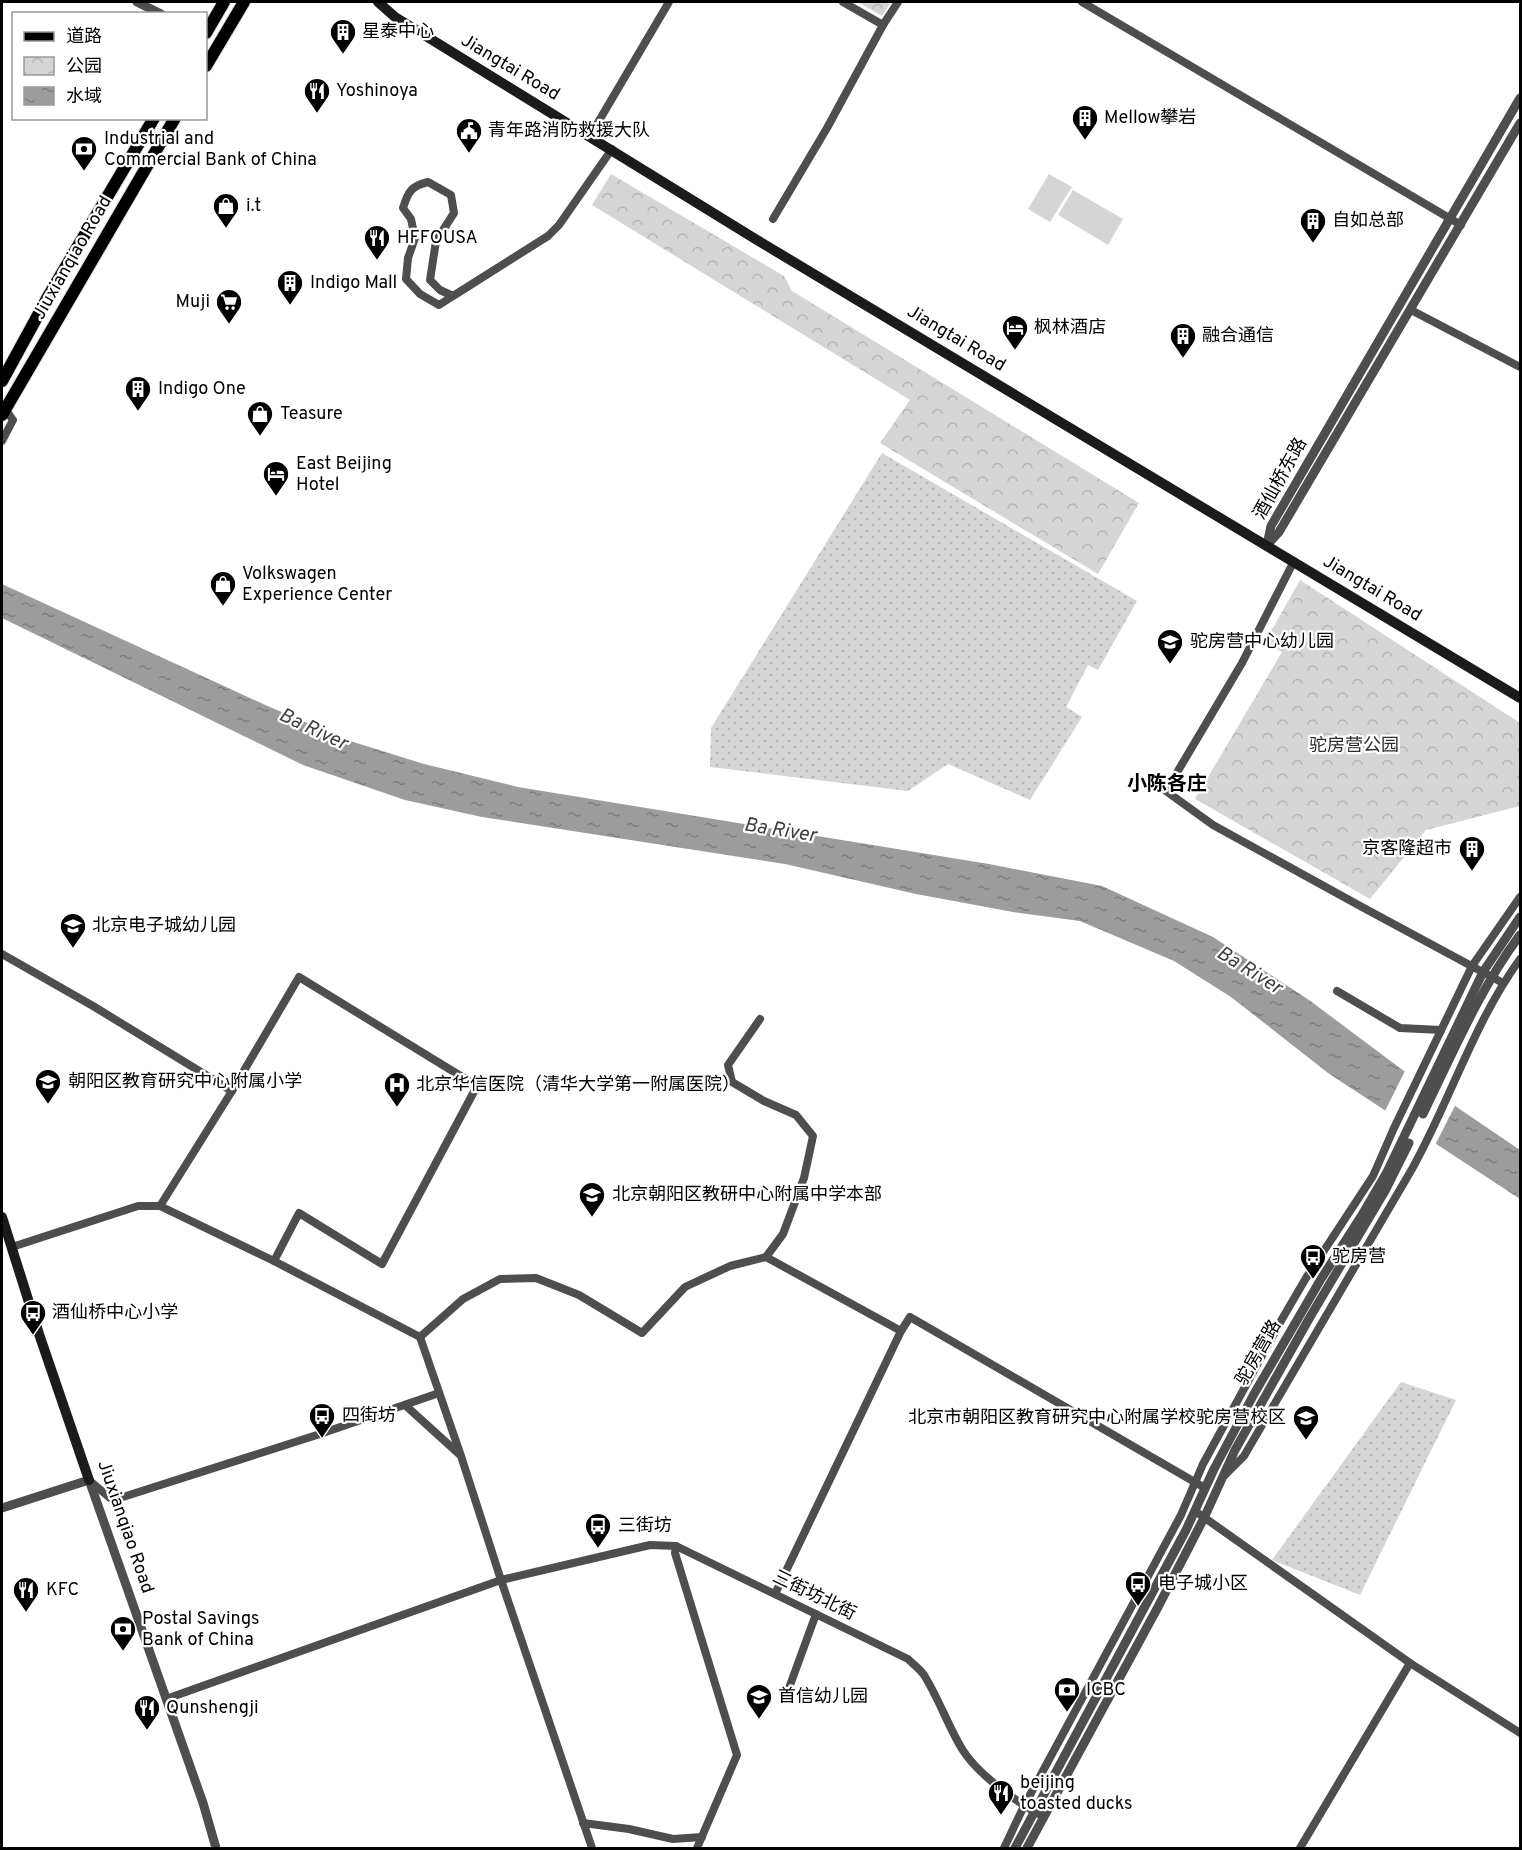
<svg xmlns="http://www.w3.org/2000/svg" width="1522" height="1850" font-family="Overpass,'Noto Sans SC',sans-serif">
	<defs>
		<pattern id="grass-dots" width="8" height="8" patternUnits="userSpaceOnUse" patternTransform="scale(1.5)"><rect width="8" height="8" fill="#d5d5d5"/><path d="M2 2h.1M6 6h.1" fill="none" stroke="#b5b5b5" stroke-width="1.8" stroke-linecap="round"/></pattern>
		<pattern id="park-crowns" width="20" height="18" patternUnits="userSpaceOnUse" patternTransform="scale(1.5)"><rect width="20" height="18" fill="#d5d5d5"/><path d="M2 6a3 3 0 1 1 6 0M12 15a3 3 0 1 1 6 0" fill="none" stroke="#b5b5b5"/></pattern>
		<pattern id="water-ripples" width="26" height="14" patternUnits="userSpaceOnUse" patternTransform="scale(1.5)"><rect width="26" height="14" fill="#9c9c9c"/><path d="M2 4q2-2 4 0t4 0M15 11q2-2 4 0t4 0" fill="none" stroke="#7d7d7d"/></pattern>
	</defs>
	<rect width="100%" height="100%" fill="#fff"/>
	<g fill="url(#grass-dots)">
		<polygon points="882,453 1137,601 1098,670 1088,665 1066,707 1082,717 1030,800 948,764 908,791 710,767 711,728"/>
		<polygon points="1401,1382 1456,1400 1360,1595 1272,1560"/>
	</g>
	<g fill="url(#park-crowns)">
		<polygon points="858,2 891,2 882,16"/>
		<polygon points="611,174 784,276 792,291 1139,503 1098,574 880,443 910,400 592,205"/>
		<polygon points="1300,580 1520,723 1520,806 1426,830 1370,899 1195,799 1282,652 1265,642"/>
	</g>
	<g fill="#d5d5d5">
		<polygon points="1049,174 1072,187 1050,222 1028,209"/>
		<polygon points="1073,190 1123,219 1108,245 1058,215"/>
	</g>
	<polygon fill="url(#water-ripples)" points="2,584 263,704 347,740 424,764 518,787 989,864 1102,886 1213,937 1309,1000 1408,1074 1520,1150 1520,1199 1328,1073 1231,997 1174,961 1080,921 1013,912 916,894 785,864 482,817 405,800 303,765 2,618"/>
	<polygon fill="#fff" points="1406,1069 1456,1104 1434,1147 1384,1113"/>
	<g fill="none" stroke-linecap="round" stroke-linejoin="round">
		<g stroke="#dbdbdb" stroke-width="14">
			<g id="primary">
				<polyline points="206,33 224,2"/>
				<polyline points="206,66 244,2"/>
				<polyline points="2,381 49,295 154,118"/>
				<polyline points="2,415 175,118"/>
			</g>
		</g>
		<g stroke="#4e4e4e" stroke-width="8">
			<polyline points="843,2 883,25"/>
			<polyline points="1082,2 1461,225"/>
			<polyline points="590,136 669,2"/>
			<polyline points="773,219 827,128 883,25 898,2"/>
			<path d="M453 296 439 305 420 294 406 279 408 258 415 238 411 219 403 208C408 192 411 186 428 182L451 195 454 213 436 241 430 280 440 290 453 296 548 236 559 225 612 149"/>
			<polyline points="1411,310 1520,367"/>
			<polyline points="2,441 13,420 3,406"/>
			<polyline points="1294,561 1242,663 1166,791 1213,825 1362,907 1503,983"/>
			<polyline points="2,954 93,1006 232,1091"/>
			<polyline points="1337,991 1400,1028 1441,1030"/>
			<polyline points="160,1206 232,1091 299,977 477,1086 382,1264 299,1213 274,1261"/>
			<polyline points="12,1247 138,1206 160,1206 274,1261 420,1337 461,1456 501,1580 592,1848"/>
			<polyline points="766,1257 901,1331"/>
			<polyline points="420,1337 463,1299 500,1279 536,1278 579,1295 642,1333 685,1287 730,1266 766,1257 783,1234 804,1178 813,1136 796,1115 764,1101 732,1082 728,1065 760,1019"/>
			<polyline points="405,1405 459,1454"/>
			<path d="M1224 1476 1244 1456 1412 1169C1451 1099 1473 1024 1520 959"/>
			<polyline points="90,1481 110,1498 123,1497 320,1434 439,1393"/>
			<polyline points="1195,1511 1410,1663 1520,1733"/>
			<polyline points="676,1546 675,1553 737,1755 697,1848"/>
			<polyline points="775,1594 901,1331 910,1317 1205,1488"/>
			<polyline points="789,1688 816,1614"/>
			<path d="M166 1699 501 1580 650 1545 676 1546 908 1659C913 1664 920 1669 924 1675 939 1699 948 1726 962 1749 978 1775 1018 1803 1044 1817"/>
			<polyline points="583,1823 629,1829 673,1839 702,1837"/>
			<polyline points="1004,1848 1024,1806 1181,1515 1203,1464 1282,1319 1306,1278 1373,1176 1394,1128 1472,966 1520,897"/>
			<polyline points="1300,1848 1410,1663"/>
		</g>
		<g stroke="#4e4e4e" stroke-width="9">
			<polyline points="137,2 161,14"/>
			<polyline points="1269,543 1279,532 1520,123"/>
			<polyline points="1267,545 1271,526 1520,98"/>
			<path d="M1423 1114C1453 1053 1479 990 1520 935"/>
			<polyline points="2,1508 89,1480 203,1803 216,1848"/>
			<polyline points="1015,1848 1186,1530 1214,1469 1254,1394 1321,1279 1362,1215 1387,1172 1483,972 1520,917"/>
			<polyline points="1027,1848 1158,1607 1204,1518 1235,1450 1310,1317 1385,1191 1409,1143"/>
		</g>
		<g stroke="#1b1b1b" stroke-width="10">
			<polyline points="378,2 395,17 757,240 1520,698"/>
			<polyline points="2,1217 39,1334 89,1480"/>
		</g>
		<use href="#primary" stroke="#000" stroke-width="12"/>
	</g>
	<defs>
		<g id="building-pin" transform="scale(1.35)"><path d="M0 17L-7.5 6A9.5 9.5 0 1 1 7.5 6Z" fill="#000" stroke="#fff"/><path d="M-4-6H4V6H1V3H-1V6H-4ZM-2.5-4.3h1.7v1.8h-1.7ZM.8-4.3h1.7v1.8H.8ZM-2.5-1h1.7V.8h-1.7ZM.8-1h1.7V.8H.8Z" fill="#fff"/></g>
		<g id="restaurant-pin" transform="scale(1.35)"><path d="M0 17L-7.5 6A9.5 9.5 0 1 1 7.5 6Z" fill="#000" stroke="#fff"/><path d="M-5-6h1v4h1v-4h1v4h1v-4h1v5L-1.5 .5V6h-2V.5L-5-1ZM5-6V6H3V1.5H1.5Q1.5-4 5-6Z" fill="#fff"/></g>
		<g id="civic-pin" transform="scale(1.35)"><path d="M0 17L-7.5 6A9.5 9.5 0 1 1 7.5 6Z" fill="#000" stroke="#fff"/><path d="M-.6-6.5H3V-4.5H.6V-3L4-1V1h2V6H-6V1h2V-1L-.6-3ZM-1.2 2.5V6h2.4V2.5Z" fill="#fff"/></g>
		<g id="bank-pin" transform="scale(1.35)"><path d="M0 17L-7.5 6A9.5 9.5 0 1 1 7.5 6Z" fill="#000" stroke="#fff"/><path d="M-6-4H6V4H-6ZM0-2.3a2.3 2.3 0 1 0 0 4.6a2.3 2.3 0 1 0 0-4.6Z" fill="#fff"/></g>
		<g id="shop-pin" transform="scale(1.35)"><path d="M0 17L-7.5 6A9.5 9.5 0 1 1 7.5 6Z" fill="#000" stroke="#fff"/><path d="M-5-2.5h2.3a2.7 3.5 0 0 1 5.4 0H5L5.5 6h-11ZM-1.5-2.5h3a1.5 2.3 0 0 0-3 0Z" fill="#fff"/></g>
		<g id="supermarket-pin" transform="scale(1.35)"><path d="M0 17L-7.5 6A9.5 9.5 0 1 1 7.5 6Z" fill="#000" stroke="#fff"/><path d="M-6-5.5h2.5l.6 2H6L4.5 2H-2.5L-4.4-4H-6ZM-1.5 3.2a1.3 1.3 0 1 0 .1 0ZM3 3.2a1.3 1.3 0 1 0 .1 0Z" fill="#fff"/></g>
		<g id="hotel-pin" transform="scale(1.35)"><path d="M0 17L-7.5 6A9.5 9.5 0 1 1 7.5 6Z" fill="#000" stroke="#fff"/><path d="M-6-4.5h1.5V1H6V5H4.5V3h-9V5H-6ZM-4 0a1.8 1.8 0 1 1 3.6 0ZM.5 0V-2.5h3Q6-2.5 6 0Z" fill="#fff"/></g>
		<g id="school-pin" transform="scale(1.35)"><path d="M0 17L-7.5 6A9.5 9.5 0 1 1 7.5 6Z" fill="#000" stroke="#fff"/><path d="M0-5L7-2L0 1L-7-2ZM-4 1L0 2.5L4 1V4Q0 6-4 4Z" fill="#fff"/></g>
		<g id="hospital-pin" transform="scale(1.35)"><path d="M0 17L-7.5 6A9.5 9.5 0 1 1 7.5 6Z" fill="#000" stroke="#fff"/><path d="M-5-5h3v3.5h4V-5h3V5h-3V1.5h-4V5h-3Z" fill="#fff"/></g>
		<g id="bus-pin" transform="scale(1.35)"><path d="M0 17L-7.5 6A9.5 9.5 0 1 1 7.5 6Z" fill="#000" stroke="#fff"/><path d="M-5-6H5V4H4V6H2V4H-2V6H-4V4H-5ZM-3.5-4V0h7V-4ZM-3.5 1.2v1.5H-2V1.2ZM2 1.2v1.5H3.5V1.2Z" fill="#fff"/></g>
	</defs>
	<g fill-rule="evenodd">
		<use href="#building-pin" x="343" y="32"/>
		<use href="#restaurant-pin" x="317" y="91"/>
		<use href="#building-pin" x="1085" y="118"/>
		<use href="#civic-pin" x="469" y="131"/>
		<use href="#bank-pin" x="84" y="149"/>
		<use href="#shop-pin" x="226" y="206"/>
		<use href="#building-pin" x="1313" y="221"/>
		<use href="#restaurant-pin" x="377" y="238"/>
		<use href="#building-pin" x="290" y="283"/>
		<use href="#supermarket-pin" x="229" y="302"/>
		<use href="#hotel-pin" x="1015" y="328"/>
		<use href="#building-pin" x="1183" y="336"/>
		<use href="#building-pin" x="138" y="389"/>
		<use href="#shop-pin" x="260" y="414"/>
		<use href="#hotel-pin" x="276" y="474"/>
		<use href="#shop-pin" x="223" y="584"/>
		<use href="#school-pin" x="1170" y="642"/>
		<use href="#building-pin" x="1472" y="849"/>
		<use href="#school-pin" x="73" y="926"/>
		<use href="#school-pin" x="48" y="1082"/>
		<use href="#hospital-pin" x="397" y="1085"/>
		<use href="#school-pin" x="592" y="1195"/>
		<use href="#bus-pin" x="1313" y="1257"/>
		<use href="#bus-pin" x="33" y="1313"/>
		<use href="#bus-pin" x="322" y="1416"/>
		<use href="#school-pin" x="1306" y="1418"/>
		<use href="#bus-pin" x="598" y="1526"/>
		<use href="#bus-pin" x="1138" y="1584"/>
		<use href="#restaurant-pin" x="26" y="1590"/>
		<use href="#bank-pin" x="123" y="1629"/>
		<use href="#bank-pin" x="1067" y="1690"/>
		<use href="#school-pin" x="759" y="1697"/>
		<use href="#restaurant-pin" x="147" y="1708"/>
		<use href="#restaurant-pin" x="1001" y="1793"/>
	</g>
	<g text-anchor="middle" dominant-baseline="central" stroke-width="4.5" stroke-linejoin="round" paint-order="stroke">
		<g font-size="18" fill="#000" stroke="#fff" text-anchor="start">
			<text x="362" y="32">星泰中心</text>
			<text x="336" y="91">Yoshinoya</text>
			<text x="1104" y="118">Mellow攀岩</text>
			<text x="488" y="131">青年路消防救援大队</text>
			<text x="104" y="139">Industrial and<tspan x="104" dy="21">Commercial Bank of China</tspan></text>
			<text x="246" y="206">i.t</text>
			<text x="1332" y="221">自如总部</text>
			<text x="397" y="238">HFFOUSA</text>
			<text x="310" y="283">Indigo Mall</text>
			<text x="210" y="302" text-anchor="end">Muji</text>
			<text x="1034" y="328">枫林酒店</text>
			<text x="1202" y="336">融合通信</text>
			<text x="158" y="389">Indigo One</text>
			<text x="280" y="414">Teasure</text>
			<text x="296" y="464">East Beijing<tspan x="296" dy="21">Hotel</tspan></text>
			<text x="242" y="574">Volkswagen<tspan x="242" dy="21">Experience Center</tspan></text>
			<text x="1190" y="642">驼房营中心幼儿园</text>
			<text x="1452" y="849" text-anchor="end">京客隆超市</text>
			<text x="92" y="926">北京电子城幼儿园</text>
			<text x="68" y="1082">朝阳区教育研究中心附属小学</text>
			<text x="416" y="1085">北京华信医院（清华大学第一附属医院）</text>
			<text x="612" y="1195">北京朝阳区教研中心附属中学本部</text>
			<text x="1332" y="1257">驼房营</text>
			<text x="52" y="1313">酒仙桥中心小学</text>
			<text x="342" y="1416">四街坊</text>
			<text x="1286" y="1418" text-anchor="end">北京市朝阳区教育研究中心附属学校驼房营校区</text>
			<text x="618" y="1526">三街坊</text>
			<text x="1158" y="1584">电子城小区</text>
			<text x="46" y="1590">KFC</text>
			<text x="142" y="1619">Postal Savings<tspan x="142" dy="21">Bank of China</tspan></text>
			<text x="1086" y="1690">ICBC</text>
			<text x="778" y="1697">首信幼儿园</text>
			<text x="166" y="1708">Qunshengji</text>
			<text x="1020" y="1783">beijing<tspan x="1020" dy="21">toasted ducks</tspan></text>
		</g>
		<g font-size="18" fill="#000" stroke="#fff">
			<text transform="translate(510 68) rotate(31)">Jiangtai Road</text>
			<text transform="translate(73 258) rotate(-60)">Jiuxianqiao Road</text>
			<text transform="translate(956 339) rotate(31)">Jiangtai Road</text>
			<text transform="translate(1281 479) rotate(-61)">酒仙桥东路</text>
			<text transform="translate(1372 589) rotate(31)">Jiangtai Road</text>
			<text transform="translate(1259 1353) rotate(-60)">驼房营路</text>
			<text transform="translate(125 1527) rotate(71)">Jiuxianqiao Road</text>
			<text transform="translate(814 1596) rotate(26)">三街坊北街</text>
		</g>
		<g font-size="18" fill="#2c2c2c" stroke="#fff">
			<text x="1354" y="746">驼房营公园</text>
		</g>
		<g font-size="20" font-style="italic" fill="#3d3d3d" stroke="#fff">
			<text transform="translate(313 730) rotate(25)">Ba River</text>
			<text transform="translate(780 831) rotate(9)">Ba River</text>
			<text transform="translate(1249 971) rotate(32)">Ba River</text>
		</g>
		<g font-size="20" font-weight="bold" fill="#000" stroke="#fff">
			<text x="1167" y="785">小陈各庄</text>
		</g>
	</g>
	<rect width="1522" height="1850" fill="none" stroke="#000000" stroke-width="6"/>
	<rect x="12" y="12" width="195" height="108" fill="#ffffff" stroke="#999999" stroke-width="1.5"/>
	<rect x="24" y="32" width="30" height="9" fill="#000000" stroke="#999999" stroke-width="1.5"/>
	<text x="66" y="42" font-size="18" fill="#000000">道路</text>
	<rect x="24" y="57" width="30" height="18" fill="url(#park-crowns)" stroke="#999999" stroke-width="1.5"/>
	<text x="66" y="72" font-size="18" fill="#000000">公园</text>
	<rect x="24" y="87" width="30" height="18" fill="url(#water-ripples)" stroke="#999999" stroke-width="1.5"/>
	<text x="66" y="102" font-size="18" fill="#000000">水域</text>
</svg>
